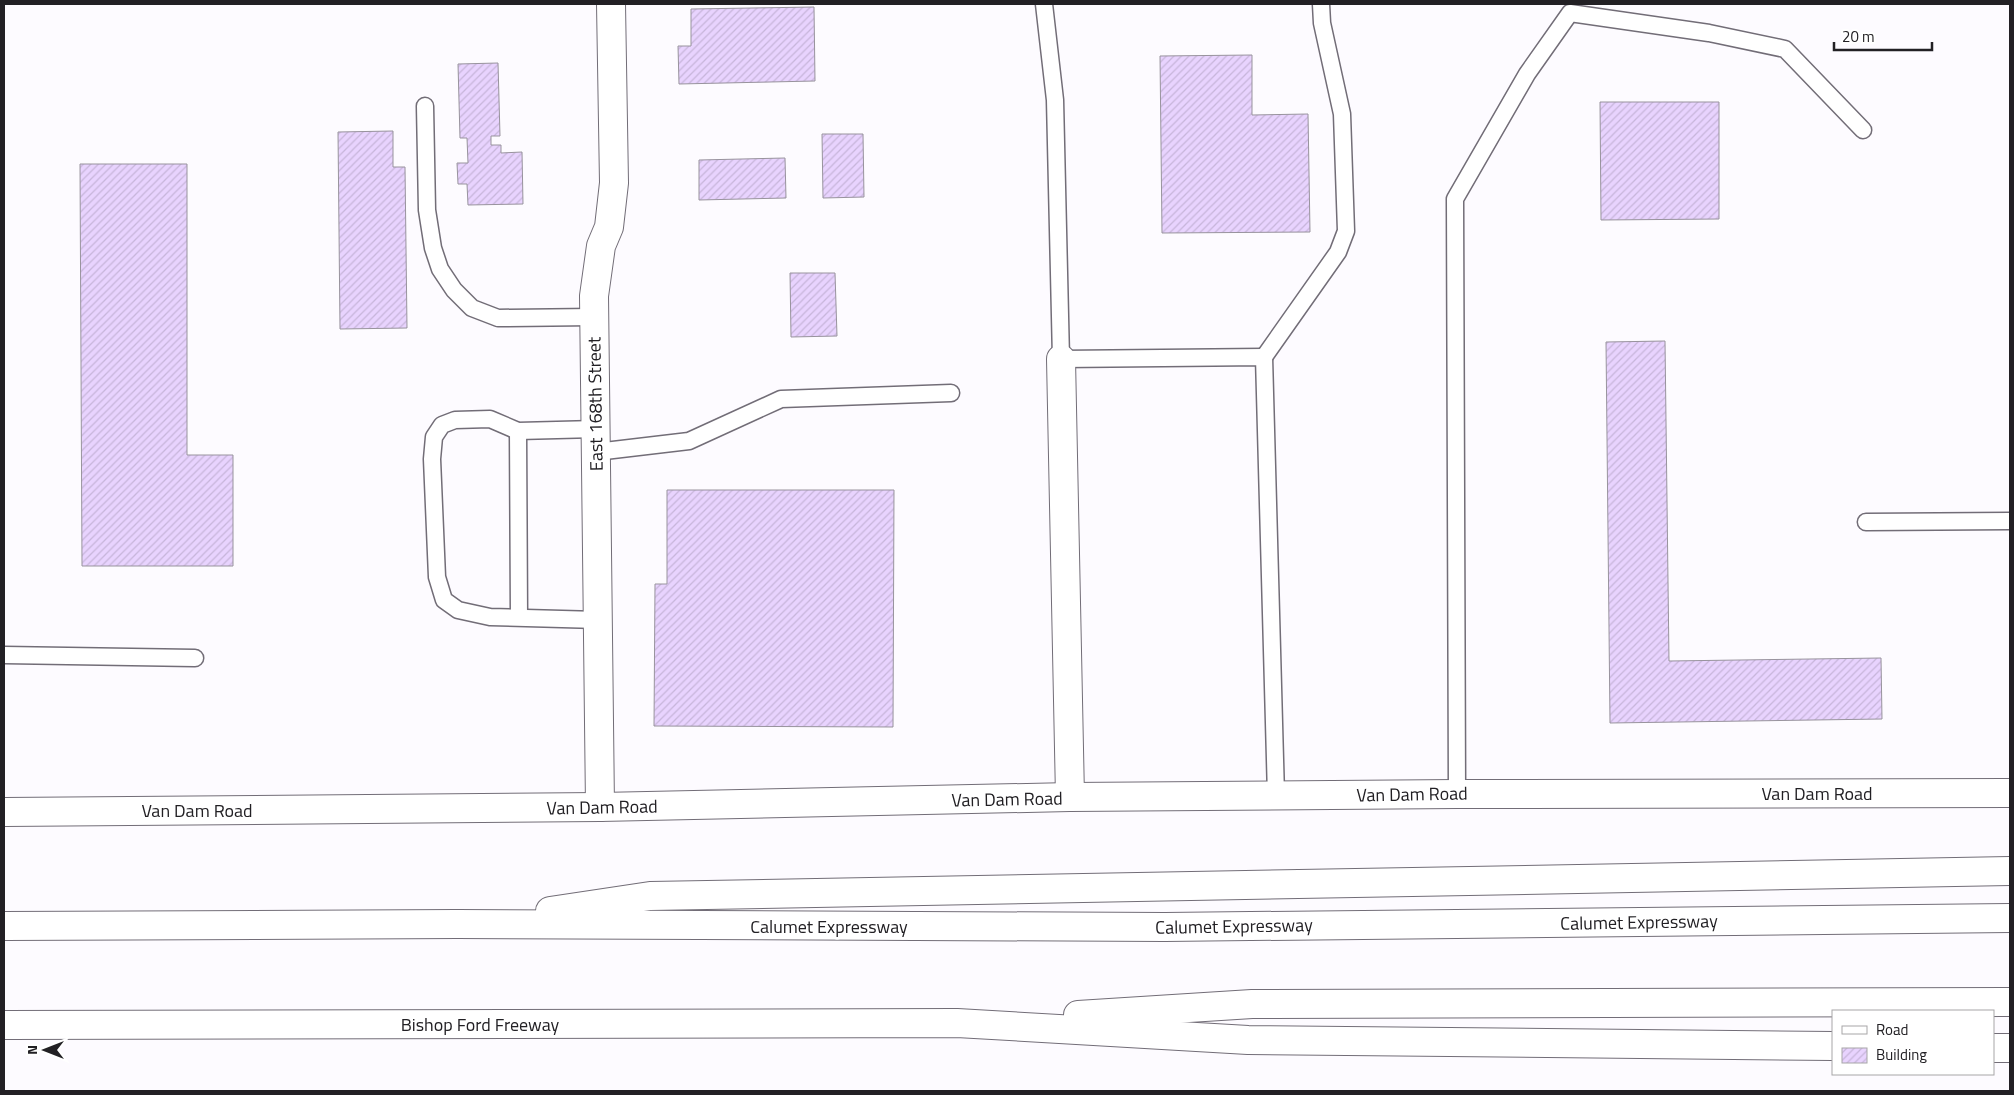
<svg xmlns="http://www.w3.org/2000/svg" width="2014" height="1095" font-family="'Titillium Web',sans-serif">
	<defs>
		<pattern id="building-hatch" width="6" height="6" patternUnits="userSpaceOnUse" patternTransform="scale(1.25)"><rect width="6" height="6" fill="#e8d3fe"/><path d="M-1 1l2-2M0 6l6-6M5 7l2-2" fill="none" stroke="#c7b5da"/></pattern>
	</defs>
	<rect width="100%" height="100%" fill="#fdfbff"/>
	<g fill="url(#building-hatch)" stroke="#98939d">
		<polygon points="814,7 815,81 679,84 678,46 691,46 691,9"/>
		<polygon points="1252,55 1252,115 1308,114 1310,232 1162,233 1160,56"/>
		<polygon points="498,63 500,136 491,136 491,145 501,145 501,153 522,152 523,204 468,205 467,184 458,184 457,163 468,163 467,138 460,138 458,64"/>
		<polygon points="1600,102 1719,102 1719,219 1601,220"/>
		<polygon points="393,131 393,167 405,167 407,328 340,329 338,132"/>
		<polygon points="822,134 863,134 864,197 823,198"/>
		<polygon points="785,158 786,198 699,200 699,160"/>
		<polygon points="80,164 187,164 187,455 233,455 233,566 82,566"/>
		<polygon points="790,273 835,273 837,336 791,337"/>
		<polygon points="1665,341 1669,661 1881,658 1882,719 1610,723 1606,342"/>
		<polygon points="667,490 894,490 893,727 654,726 655,584 667,584"/>
	</g>
	<g fill="none" stroke-linecap="round" stroke-linejoin="round">
		<g stroke="#726d77" stroke-width="19">
			<g id="lane">
				<polyline points="1044,4 1055,100 1061,359 1264,357 1276,796"/>
				<polyline points="425,106 427,210 433,248 440,269 454,290 472,308 498,318 594,317"/>
				<polyline points="1264,357 1338,252 1346,231 1342,114 1322,23 1321,4"/>
				<polyline points="596,429 518,431 490,419 455,420 442,425 434,437 432,459 437,577 444,600 458,610 490,617 598,620"/>
				<polyline points="518,431 519,617"/>
				<polyline points="596,452 689,441 781,399 951,393"/>
				<polyline points="1866,522 2010,521"/>
				<polyline points="4,655 195,658"/>
				<polyline points="1457,794 1455,199 1527,74 1570,13 1709,33 1785,49 1863,130"/>
			</g>
		</g>
		<g stroke="#726d77" stroke-width="30">
			<g id="street">
				<polyline points="1061,359 1070,797"/>
				<polyline points="600,807 594,296 601,246 609,227 614,183 611,4"/>
				<polyline points="4,812 600,807 1070,797 1457,794 2010,793"/>
			</g>
		</g>
		<g stroke="#726d77" stroke-width="30">
			<g id="highway">
				<polyline points="550,911 650,896 2010,871"/>
				<polyline points="4,926 457,924 1165,927 2010,918"/>
				<polyline points="1078,1015 1252,1004 2010,1002"/>
				<polyline points="4,1025 957,1023 1248,1040 1833,1046"/>
				<polyline points="1993,1048 2010,1048"/>
			</g>
		</g>
		<use href="#lane" stroke="#fff" stroke-width="16"/>
		<use href="#street" stroke="#fff" stroke-width="28"/>
		<use href="#highway" stroke="#fff" stroke-width="28"/>
	</g>
	<g text-anchor="middle" dominant-baseline="central" stroke-width="5" stroke-linejoin="round" paint-order="stroke">
		<g font-size="18" fill="#222024" stroke="#fff">
			<text transform="translate(595 404) rotate(-91)">East 168th Street</text>
			<text x="1817" y="793">Van Dam Road</text>
			<text transform="translate(1412 794) rotate(-1)">Van Dam Road</text>
			<text transform="translate(1007 799) rotate(-1)">Van Dam Road</text>
			<text transform="translate(602 807) rotate(-1)">Van Dam Road</text>
			<text x="197" y="810">Van Dam Road</text>
			<text transform="translate(1639 922) rotate(-1)">Calumet Expressway</text>
			<text x="829" y="926">Calumet Expressway</text>
			<text transform="translate(1234 926) rotate(-1)">Calumet Expressway</text>
			<text x="480" y="1024">Bishop Ford Freeway</text>
		</g>
	</g>
	<rect width="2014" height="1095" fill="none" stroke="#222024" stroke-width="10"/>
	<rect x="1832" y="1010" width="162" height="65" fill="#ffffff" stroke="#a7a6a7"/>
	<rect x="1842" y="1026" width="25" height="8" fill="#ffffff" stroke="#a7a6a7"/>
	<text x="1876" y="1035" font-size="15" fill="#222024">Road</text>
	<rect x="1842" y="1048" width="25" height="15" fill="url(#building-hatch)" stroke="#a7a6a7"/>
	<text x="1876" y="1060" font-size="15" fill="#222024">Building</text>
	<g transform="translate(45 1050) rotate(270)" stroke="#ffffff" stroke-width="4" paint-order="stroke">
	<path d="M0-4L9 19L0 12L-9 19Z" fill="#222024"/>
	<text y="-8" font-size="14" font-weight="bold" text-anchor="middle" fill="#222024">N</text>
	</g>
	<path d="M1834 42v8h98v-8" fill="none" stroke="#222024" stroke-width="2.5"/>
	<text x="1842" y="42" font-size="15" fill="#222024" stroke="#ffffff" stroke-width="4" paint-order="stroke">20 m</text>
</svg>
